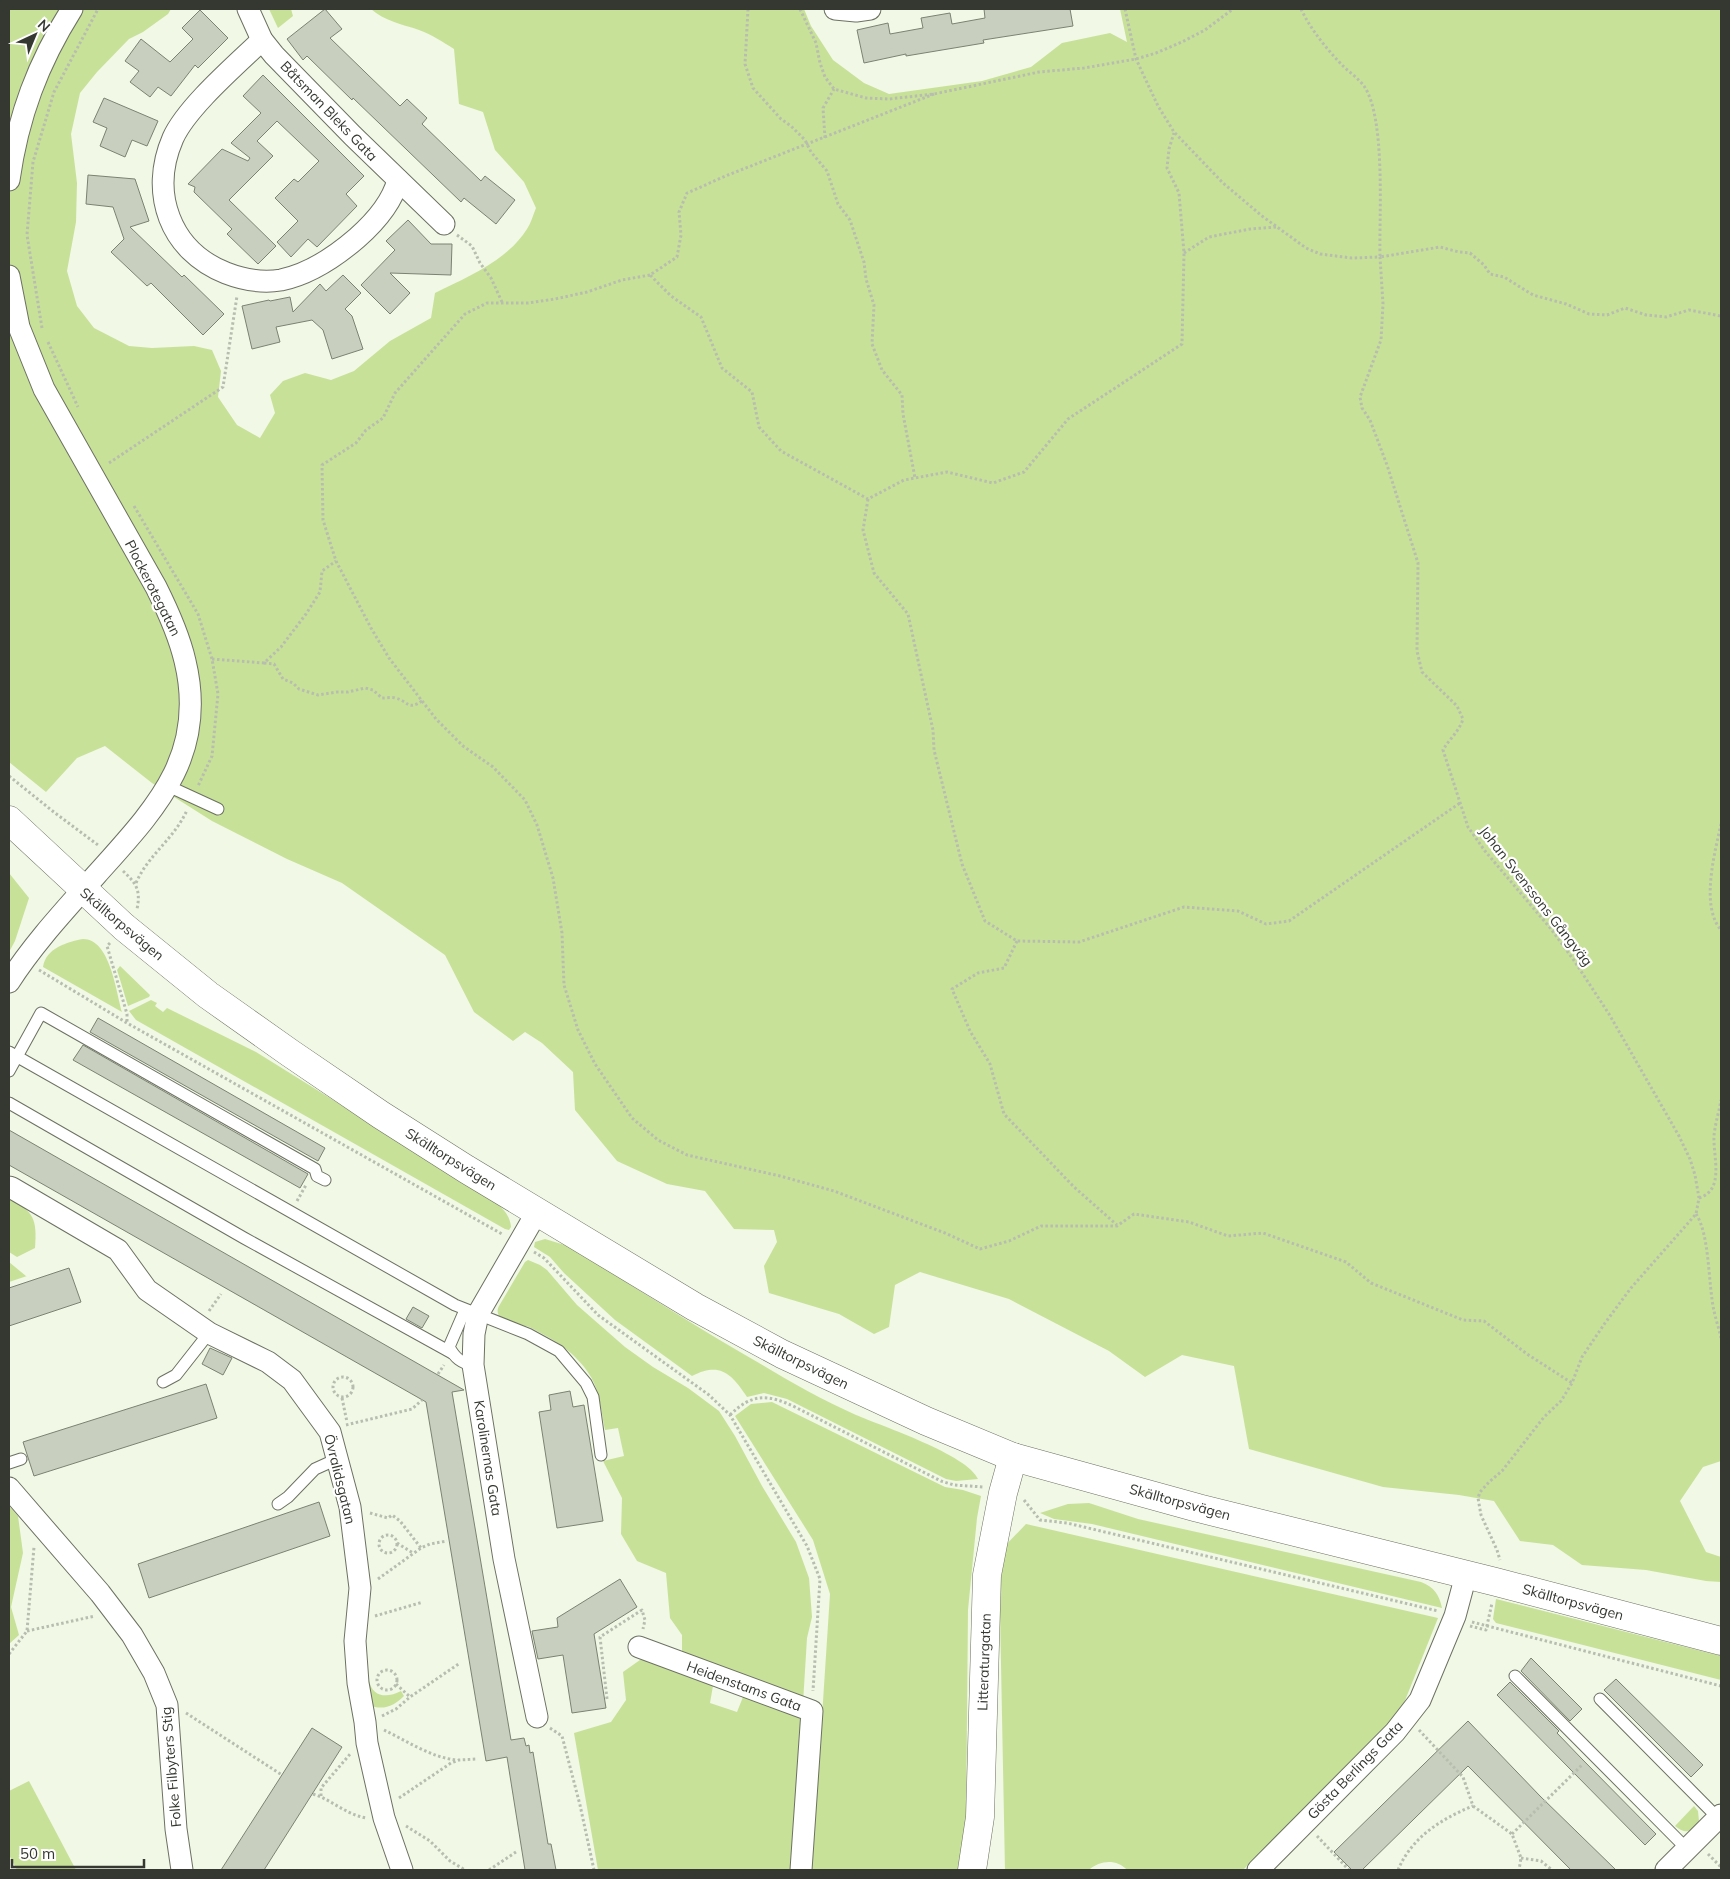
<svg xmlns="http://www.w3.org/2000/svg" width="1730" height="1879" font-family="Mulish,sans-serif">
	<rect width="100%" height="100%" fill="#f1f8e6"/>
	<g fill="#c8e198">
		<path d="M9 9H171L168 14 143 32 129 39 97 72 80 93 71 134 77 183 76 222 67 271 77 306 94 328 129 346 152 348 194 346 212 350 221 371 218 397 237 425 260 438 275 413 270 395 283 381 305 373 331 380 354 371 390 341 431 318 435 293C467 277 507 261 527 229 531 223 533 215 536 208L524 182 495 150 483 112 459 104 454 49C443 42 431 34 419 30 402 24 384 21 371 9H804L811 26 833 60 864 83 889 94 982 81 1031 67 1062 43 1110 33 1127 42 1120 9H1721V1461L1703 1467 1680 1501 1706 1552 1721 1557V1582L1706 1581 1646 1570 1582 1565 1553 1545 1520 1541 1494 1501 1459 1495 1383 1487 1249 1449 1234 1366 1182 1355 1145 1377 1109 1351 1009 1299 920 1272 895 1285 889 1327 874 1334 839 1314 769 1293 764 1266 777 1242 774 1230 734 1229 705 1191 667 1184 617 1161 575 1110 573 1072 542 1043 525 1032 513 1041 474 1012 445 955 342 883 287 859 212 821 152 783 105 746 77 758 46 792 9 762Z"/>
		<polygon points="269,9 291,9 293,16 278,28"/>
		<polygon points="9,873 29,898 15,941 9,952"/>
		<path d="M83 939C110 939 116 991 122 1012L43 967C46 948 67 942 83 939Z"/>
		<polygon points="120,966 150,995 149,997 128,1006 118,973 117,970"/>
		<path d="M151 1000 157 1003 155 1006 163 1012 167 1008 256 1052 489 1197C499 1205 510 1213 511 1227L509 1230 505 1229 136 1020 129 1011Z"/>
		<path d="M9 1197C34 1213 37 1218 35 1248L17 1257 9 1252Z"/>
		<path d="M545 1239 568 1246C632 1285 694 1326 759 1363 790 1382 822 1400 856 1415 882 1426 968 1455 978 1479L956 1481 946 1479 787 1399 764 1393 747 1397C731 1373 720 1362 692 1376L615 1320 564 1273 550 1257 534 1247 535 1242Z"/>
		<path d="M528 1260 540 1265 547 1270 577 1305 625 1347 653 1367 688 1388 719 1411 735 1436 762 1486 796 1542 809 1578 812 1617 807 1638 803 1703 682 1656V1635L670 1618 666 1573 637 1561 621 1534 622 1498 603 1461 624 1456 618 1428 605 1430C602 1416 601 1402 596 1388 590 1369 570 1350 553 1340 545 1335 537 1331 529 1327 521 1324 506 1323 500 1317 497 1313 497 1310 499 1306L525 1262Z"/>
		<polygon points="9,1262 26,1276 27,1276 9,1282"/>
		<polygon points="772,1402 945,1487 963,1490 981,1496 977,1518 968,1610 966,1827 960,1870 812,1870 830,1594 813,1540 735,1416 751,1404"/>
		<path d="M1089 1503 1138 1519 1421 1582C1434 1587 1439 1594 1442 1608L1092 1524 1054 1519 1040 1513 1068 1504Z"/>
		<polygon points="9,1506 18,1516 23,1553 11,1607 19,1635 9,1644"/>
		<path d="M1026 1524 1438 1618 1400 1713 1243 1870H1127C1117 1859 1100 1860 1089 1870H1005L1000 1612 1002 1549Z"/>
		<polygon points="1496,1599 1721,1656 1721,1680 1496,1623 1493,1619"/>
		<polygon points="647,1655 714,1680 710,1703 737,1712 743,1697 749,1694 800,1717 803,1729 791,1870 598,1870 574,1733 611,1722 626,1700 623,1672"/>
		<path d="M369 1680C372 1698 388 1698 401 1691L404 1696C394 1706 383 1711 369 1705L364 1682Z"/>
		<polygon points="29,1781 76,1870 17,1870 9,1855 9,1791"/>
		<path d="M1694 1806 1698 1811 1699 1821C1692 1832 1686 1835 1675 1826Z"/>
	</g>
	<g fill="#c9cfbe" stroke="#7c8272">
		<polygon points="325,9 342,29 330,38 400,106 407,99 427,118 422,124 481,181 485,176 515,200 496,224 464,198 461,202 353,98 352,100 307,56 303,60 287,39"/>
		<polygon points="984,9 1070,9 1073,26 983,40 984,43 906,56 906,54 864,63 857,30 888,23 890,34 923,28 921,18 950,13 952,24 985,18"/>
		<polygon points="200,10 228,38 198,68 195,65 171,96 158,87 150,97 130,82 139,71 125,61 141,39 170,62 193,39 182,28"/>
		<polygon points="263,75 364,176 346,194 357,206 317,247 308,239 291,257 277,242 298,221 275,198 294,179 298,182 319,161 277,121 257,141 273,156 229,200 276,246 258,264 227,234 232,229 194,192 195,187 188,184 222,149 248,161 250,158 231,143 261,113 243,96"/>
		<polygon points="104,98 158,121 147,146 132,140 125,157 100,146 107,128 93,122"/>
		<polygon points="88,175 135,179 149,221 130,227 182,277 184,275 224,314 203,335 151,283 147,286 111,252 124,239 113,207 86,204"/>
		<polygon points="408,220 431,244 452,244 451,275 390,273 410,293 390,314 361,285 395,250 386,241"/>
		<polygon points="343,275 361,293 345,309 352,316 363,349 332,359 323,330 312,320 276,327 280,342 252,349 242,306 269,300 270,301 290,297 293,312 320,284 326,291"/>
		<polygon points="98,1018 325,1148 318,1161 90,1032"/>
		<polygon points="83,1045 308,1174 300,1188 73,1060"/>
		<polygon points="9,1130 464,1390 452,1392 511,1740 524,1738 526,1746 529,1745 530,1753 533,1752 548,1844 551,1844 556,1870 525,1870 507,1757 486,1761 426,1402 9,1165"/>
		<polygon points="69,1268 81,1302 9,1326 9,1288"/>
		<polygon points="413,1307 429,1316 422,1328 406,1319"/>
		<polygon points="210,1348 232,1358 223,1375 202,1364"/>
		<polygon points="206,1384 217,1418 34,1476 23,1442"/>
		<polygon points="570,1391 573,1407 584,1405 603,1521 557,1528 539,1412 551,1410 549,1395"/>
		<polygon points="319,1502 330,1536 149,1598 138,1564"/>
		<polygon points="620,1579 637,1607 594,1634 606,1708 572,1713 563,1655 538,1659 532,1631 558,1627 557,1618"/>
		<polygon points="1531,1658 1582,1709 1570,1721 1521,1671"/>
		<polygon points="1616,1679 1703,1765 1691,1777 1604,1690"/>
		<polygon points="1510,1682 1559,1731 1557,1733 1582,1759 1656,1834 1645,1845 1497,1695"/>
		<polygon points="1468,1721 1540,1796 1616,1870 1571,1870 1468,1766 1362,1870 1352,1870 1334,1852"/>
		<polygon points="312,1728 342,1747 264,1870 221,1870"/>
	</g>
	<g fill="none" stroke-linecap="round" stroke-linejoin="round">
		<g stroke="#6c7162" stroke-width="13">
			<g id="lane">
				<polyline points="168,786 218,809"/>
				<polyline points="9,1052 455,1305 528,1334 559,1351 586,1383 593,1397 601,1455"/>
				<polyline points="9,1071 41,1013 315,1169 317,1176 325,1180"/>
				<polyline points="9,1103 244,1238 452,1353"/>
				<path d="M465 1310 449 1347C455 1358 461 1363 473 1365"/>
				<polyline points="163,1382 176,1375 209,1333"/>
				<polyline points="9,1463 21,1459"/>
				<polyline points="278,1504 288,1497 315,1469 337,1459"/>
				<polyline points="1515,1676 1687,1849"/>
				<polyline points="1600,1699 1718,1818"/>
			</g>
		</g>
		<g stroke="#6c7162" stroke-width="23">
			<g id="street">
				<polyline points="248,9 262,40 274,55 353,136 444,224"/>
				<polyline points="835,9 856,11 870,9"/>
				<path d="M262 40C236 65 187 107 173 138 149 193 170 251 226 273 244 280 262 283 281 280 310 274 335 257 357 238 374 223 392 203 398 180"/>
				<path d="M9 180C18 116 38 63 72 9"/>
				<path d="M9 276 19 327 44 389 156 587C168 611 179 635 185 661 208 756 155 809 97 874 66 909 34 943 9 982"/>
				<polyline points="9,1187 12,1188 118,1250 147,1290 209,1333 268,1362 292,1380 330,1432 350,1507 360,1588 355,1641 358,1683 365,1722 367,1743 384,1818 402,1870"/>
				<polyline points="537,1212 478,1314 474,1334 473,1365 504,1559 537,1717"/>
				<polyline points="9,1488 100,1593 132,1635 154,1673 167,1705 176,1829 182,1870"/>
				<polyline points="639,1647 812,1711 801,1870"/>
				<polyline points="1258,1870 1395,1732 1420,1700 1455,1616 1466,1575"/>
				<polyline points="1666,1870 1721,1815"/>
			</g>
		</g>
		<g stroke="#6c7162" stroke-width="29">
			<g id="secondary">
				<polyline points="9,820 124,927 208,995 290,1053 381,1115 466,1169 695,1307 782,1354 926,1421 1013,1457 1198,1508 1496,1582 1721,1641"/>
				<polyline points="972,1870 980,1817 987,1575 1003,1493 1013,1457"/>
			</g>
		</g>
		<g stroke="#b8beaf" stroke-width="3" stroke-dasharray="2.5 2.5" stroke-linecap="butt">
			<polyline points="748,9 745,64 753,88 781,119 791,126 805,140 811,152 827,171 838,204 850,220 864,262 866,279 874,305 872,344 882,370 902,395 903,414 915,478"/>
			<polyline points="800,9 816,43 820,63 825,77 834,89 866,98 889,99 934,94 1039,72 1084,68 1136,59 1156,53 1182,42 1205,30 1233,9"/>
			<path d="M1125 9 1136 59 1158 106 1174 132 1223 183 1262 216 1306 248 1320 254 1352 258 1380 257 1383 304 1381 340 1360 397 1362 408 1370 420 1387 465 1418 563 1417 651 1422 672 1457 706 1463 719C1459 732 1449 739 1443 750L1468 827 1485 851 1551 929 1573 959 1609 1014 1679 1136 1690 1159 1695 1175 1699 1198 1696 1214 1631 1288 1605 1323 1582 1357 1572 1383 1561 1401 1544 1417 1502 1471 1489 1482 1480 1492 1478 1498 1481 1515 1497 1550 1500 1560"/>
			<path d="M1301 9C1311 30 1326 48 1342 65 1349 72 1358 78 1364 86 1386 118 1379 216 1380 257L1440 247 1459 252 1470 253 1484 265 1490 274 1504 277 1533 295 1566 304 1589 314 1607 315 1625 308 1646 315 1666 317 1689 310 1721 316"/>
			<polyline points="934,94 728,175 687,193 679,212 681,235 677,257 650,275 671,296 701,317 722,368 752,392 759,427 781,451 868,499 904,480 915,478 947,472 993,483 1024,472 1068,419 1182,344 1184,253 1179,193 1167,168 1169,149 1174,133"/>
			<polyline points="825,138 823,108 834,89"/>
			<polyline points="457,235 472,246 480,263 491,278 502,302"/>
			<polyline points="1184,253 1209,237 1250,229 1276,227"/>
			<polyline points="650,275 622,280 587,292 555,299 528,303 487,303 465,314 395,393 383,418 366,430 356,443 322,465 323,520 336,561 371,628 389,658 436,719 463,746 493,767 525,800 537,825 553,878 562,933 564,985 578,1030 595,1064 632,1118 658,1140 687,1155 780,1176 834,1191 945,1233 980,1249 1009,1241 1041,1226 1117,1226 1134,1214 1189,1222 1228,1236 1263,1233 1346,1262 1371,1283 1463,1320 1484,1321 1527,1354 1572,1383"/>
			<polyline points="42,328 27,235 33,162 54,92 98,9"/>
			<polyline points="48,342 78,407"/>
			<polyline points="109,463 223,387 237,296"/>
			<polyline points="868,499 863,530 874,573 908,614 933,730 934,750 962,864 985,921 1017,941 1079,942 1184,907 1238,911 1266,924 1289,921 1460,803"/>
			<polyline points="134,506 198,614 212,659 218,694 212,756 198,786"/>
			<polyline points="212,659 264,663 281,647 306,614 320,592 322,571 336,561"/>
			<path d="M264 663 274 664 283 679 293 683 299 689 318 695 337 692H348L365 688 373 690 382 698C386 698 392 697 395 698 409 701 407 711 422 701"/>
			<polyline points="9,776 55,813 98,845"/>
			<path d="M1721 824C1715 852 1700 906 1721 930"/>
			<path d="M123 871C136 883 141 890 137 909"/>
			<path d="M136 883C148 855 175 838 187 810"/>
			<polyline points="1017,941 1004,968 978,973 952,989 970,1031 990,1064 1004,1114 1074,1187 1117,1225"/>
			<polyline points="110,943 107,946 127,1014 127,1023"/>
			<polyline points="39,970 127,1023 502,1234"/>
			<path d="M1699 1198C1725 1190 1713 1157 1714 1136 1715 1124 1719 1112 1721 1100"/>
			<polyline points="297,1201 306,1185"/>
			<path d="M1696 1214C1710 1235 1708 1284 1714 1311 1716 1320 1719 1329 1721 1338"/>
			<polyline points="534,1252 544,1258 598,1315 709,1395 730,1415 807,1546 820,1579 813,1691"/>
			<polyline points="209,1311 221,1294"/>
			<polyline points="438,1374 444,1365"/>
			<circle cx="343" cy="1387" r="10"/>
			<polyline points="342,1398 347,1422"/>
			<path d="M730 1415C752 1393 768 1394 795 1407L941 1481 954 1485 983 1487"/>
			<polyline points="346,1425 412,1409 422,1400"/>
			<polyline points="1024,1500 1040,1520 1067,1523 1438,1611"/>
			<polyline points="370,1513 388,1518 392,1515 400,1521 421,1548"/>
			<circle cx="388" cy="1544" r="9"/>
			<polyline points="397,1543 413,1553"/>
			<polyline points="378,1579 421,1548 430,1544 447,1541"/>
			<polyline points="375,1616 423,1602"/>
			<polyline points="1472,1622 1721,1686"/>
			<polyline points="1470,1626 1486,1630 1492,1603"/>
			<polyline points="27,1631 95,1616"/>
			<polyline points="9,1654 27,1631 34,1547"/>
			<circle cx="387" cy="1680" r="10"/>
			<polyline points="396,1684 410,1697"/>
			<polyline points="607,1699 600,1637 642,1610 645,1620 643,1629"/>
			<polyline points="186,1713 282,1775"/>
			<polyline points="382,1716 396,1709 410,1697 460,1663"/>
			<polyline points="550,1728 562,1736 580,1805 594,1870"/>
			<path d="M384 1730C407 1741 432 1758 457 1760"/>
			<polyline points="1419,1730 1463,1777 1473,1806 1512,1834 1521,1858 1519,1870"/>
			<path d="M313 1794C332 1800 345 1814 366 1818"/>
			<polyline points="321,1796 321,1788 351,1753"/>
			<polyline points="399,1798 451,1763 459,1760 477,1759"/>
			<polyline points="406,1826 430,1841 450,1861 465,1870"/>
			<polyline points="1512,1834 1583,1764"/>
			<polyline points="1317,1836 1349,1870"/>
			<polyline points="1708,1854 1721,1867"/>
			<polyline points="1521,1858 1541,1861 1552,1870"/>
			<polyline points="489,1870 516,1852"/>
			<path d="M1398 1870C1412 1837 1441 1819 1473 1806"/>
		</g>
		<use href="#lane" stroke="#fff" stroke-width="11"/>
		<use href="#street" stroke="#fff" stroke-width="21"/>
		<use href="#secondary" stroke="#fff" stroke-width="28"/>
	</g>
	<g text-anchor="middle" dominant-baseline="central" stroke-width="4.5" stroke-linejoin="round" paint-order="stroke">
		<g font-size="14" fill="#353831" stroke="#fff">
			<text transform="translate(329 111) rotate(46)">Båtsman Bleks Gata</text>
			<text transform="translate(153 588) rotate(63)">Plockerotegatan</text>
			<text transform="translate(1536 896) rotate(52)">Johan Svenssons Gångväg</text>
			<text transform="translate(122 924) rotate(40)">Skälltorpsvägen</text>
			<text transform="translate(451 1159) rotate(32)">Skälltorpsvägen</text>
			<text transform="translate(801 1362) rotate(26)">Skälltorpsvägen</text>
			<text transform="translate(488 1458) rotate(81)">Karolinernas Gata</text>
			<text transform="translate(340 1479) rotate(76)">Övralidsgatan</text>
			<text transform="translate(1180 1502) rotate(15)">Skälltorpsvägen</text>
			<text transform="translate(1573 1602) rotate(15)">Skälltorpsvägen</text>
			<text transform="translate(984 1662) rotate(-88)">Litteraturgatan</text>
			<text transform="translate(744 1686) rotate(20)">Heidenstams Gata</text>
			<text transform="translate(171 1767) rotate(-95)">Folke Filbyters Stig</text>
			<text transform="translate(1355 1770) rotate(-46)">Gösta Berlings Gata</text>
		</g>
	</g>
	<rect width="1730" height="1879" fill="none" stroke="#353831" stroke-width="20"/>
	<g transform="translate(35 35) rotate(44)" stroke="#ffffff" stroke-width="4" paint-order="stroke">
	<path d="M0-4L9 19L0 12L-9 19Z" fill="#353831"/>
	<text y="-8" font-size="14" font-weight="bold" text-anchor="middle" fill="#353831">N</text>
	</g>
	<path d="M12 1859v8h132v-8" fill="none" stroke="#353831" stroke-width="2.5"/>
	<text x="20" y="1859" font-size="15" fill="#353831" stroke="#ffffff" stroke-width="4" paint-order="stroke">50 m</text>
</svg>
